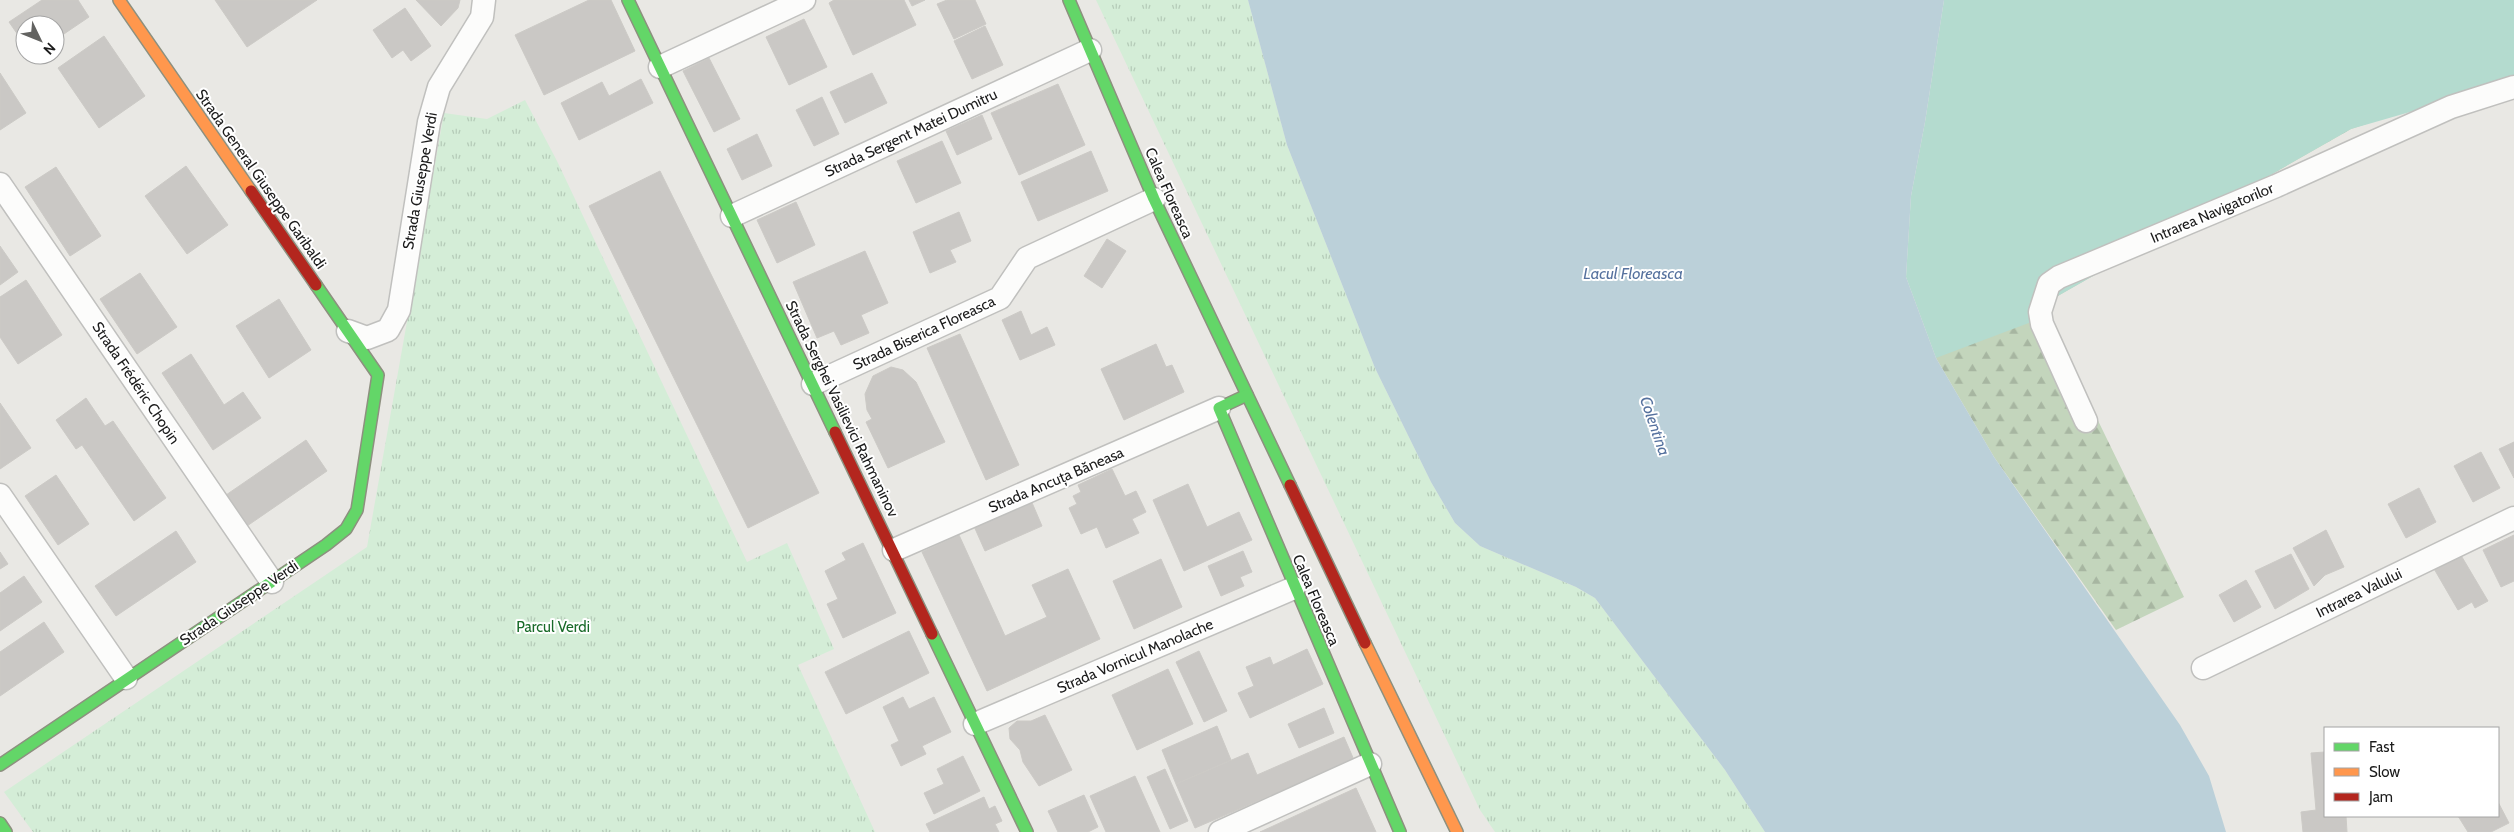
<svg xmlns="http://www.w3.org/2000/svg" width="2514" height="832" font-family="Cabin,sans-serif">
	<defs>
		<pattern id="forest-firs" width="22" height="20" patternUnits="userSpaceOnUse" patternTransform="scale(1.25)"><rect width="22" height="20" fill="#c3d5bc"/><path d="M5 1l3.5 6h-7zM16 11l3.5 6h-7z" fill="#a7b6a1"/></pattern>
		<pattern id="park-tufts" width="24" height="20" patternUnits="userSpaceOnUse" patternTransform="scale(1.25)"><rect width="24" height="20" fill="#d4edd7"/><path d="M3 7l-1-3M5 7V3M7 7l1-3M15 17l-1-3M17 17v-4M19 17l1-3" fill="none" stroke="#b5cbb8"/></pattern>
	</defs>
	<rect width="100%" height="100%" fill="#e9e8e4"/>
	<polygon fill="url(#forest-firs)" points="2514,0 2514,76 2351,129 2049,301 2047,316 2184,597 2116,630 1994,457 1936,358 1951,153"/>
	<g fill="url(#park-tufts)">
		<polygon points="1096,0 1248,0 1287,145 1375,368 1431,482 1455,523 1480,546 1576,587 1595,598 1725,770 1765,832 1495,832 1480,810"/>
		<polygon points="525,100 557,161 747,562 787,543 834,649 798,665 875,832 33,832 4,792 367,547 444,113 487,119"/>
	</g>
	<polygon fill="#b4dbcf" points="1944,0 2514,0 2514,82 2351,129 2049,301 2047,316 1936,358 1906,277 1911,196 1925,122"/>
	<polygon fill="#bbd0d9" points="1248,0 1944,0 1925,122 1911,196 1906,277 1936,358 1994,457 2180,725 2209,776 2226,832 1765,832 1725,770 1595,598 1576,587 1480,546 1455,523 1431,482 1375,368 1287,145"/>
	<g fill="#cac8c5" stroke="#cccac6">
		<polygon points="42,0 78,0 89,17 55,40 55,25 25,25 25,45 9,22"/>
		<polygon points="215,0 317,0 247,47"/>
		<polygon points="416,0 460,0 458,8 441,26"/>
		<polygon points="589,0 611,0 635,51 544,95 515,35"/>
		<polygon points="834,0 904,0 916,25 853,55 829,3"/>
		<polygon points="909,0 925,0 912,6"/>
		<polygon points="947,0 975,0 986,24 954,39 937,4"/>
		<polygon points="405,8 431,46 411,61 403,50 392,58 373,30"/>
		<polygon points="804,19 827,67 789,85 766,37"/>
		<polygon points="985,26 1003,65 972,79 954,41"/>
		<polygon points="104,36 145,96 99,128 58,68"/>
		<polygon points="709,58 740,119 714,132 683,71"/>
		<polygon points="0,73 26,113 0,130"/>
		<polygon points="872,73 887,103 845,123 830,92"/>
		<polygon points="641,79 653,103 579,140 561,103 602,82 609,96"/>
		<polygon points="1058,84 1085,145 1019,175 991,113"/>
		<polygon points="822,97 839,134 814,146 796,110"/>
		<polygon points="982,115 992,139 957,155 946,131"/>
		<polygon points="757,134 772,166 742,180 727,149"/>
		<polygon points="942,141 961,183 916,203 897,161"/>
		<polygon points="1091,151 1108,191 1038,221 1021,182"/>
		<polygon points="186,166 228,225 187,254 145,196"/>
		<polygon points="56,167 101,236 70,256 25,187"/>
		<polygon points="660,171 819,493 748,528 589,206"/>
		<polygon points="796,202 815,245 777,263 757,220"/>
		<polygon points="959,212 971,241 950,250 956,262 930,273 913,232"/>
		<polygon points="1107,239 1126,251 1102,288 1084,276"/>
		<polygon points="0,246 18,272 0,285"/>
		<polygon points="865,251 888,303 861,315 869,333 841,345 834,331 817,338 793,282"/>
		<polygon points="140,273 177,327 137,354 100,299"/>
		<polygon points="26,280 62,335 18,364 0,337 0,297"/>
		<polygon points="279,299 311,350 269,378 236,326"/>
		<polygon points="1021,311 1031,335 1047,327 1055,345 1020,360 1002,320"/>
		<polygon points="960,334 1019,465 986,480 927,348"/>
		<polygon points="1156,344 1166,367 1172,365 1184,392 1124,420 1101,369"/>
		<polygon points="191,354 224,405 243,392 261,418 213,450 162,373"/>
		<polygon points="891,367 903,370 916,382 945,442 888,468 866,422 872,419 867,410 865,394 873,376"/>
		<polygon points="86,398 105,426 113,421 166,498 134,521 82,445 76,449 56,420"/>
		<polygon points="0,403 31,448 0,469"/>
		<polygon points="306,440 327,471 247,526 226,495"/>
		<polygon points="2514,442 2514,478 2499,449"/>
		<polygon points="2481,452 2500,488 2473,502 2454,466"/>
		<polygon points="1112,469 1125,496 1136,491 1146,512 1132,519 1139,533 1106,548 1097,527 1081,534 1069,508 1077,504 1073,496 1081,492 1078,485"/>
		<polygon points="56,475 89,524 58,545 25,496"/>
		<polygon points="1188,484 1207,527 1239,512 1252,540 1184,571 1153,500"/>
		<polygon points="2419,488 2436,522 2406,538 2388,504"/>
		<polygon points="1030,498 1042,526 985,551 973,524"/>
		<polygon points="2326,530 2344,567 2325,575 2314,586 2293,548"/>
		<polygon points="176,531 196,562 116,616 95,586"/>
		<polygon points="959,535 1005,636 1047,617 1032,585 1068,569 1100,639 987,691 922,552"/>
		<polygon points="2514,535 2514,581 2501,587 2483,550"/>
		<polygon points="863,543 896,613 843,638 827,604 838,599 825,571 846,560 842,553"/>
		<polygon points="1243,551 1252,572 1240,577 1244,586 1221,596 1208,566"/>
		<polygon points="0,552 8,564 0,569"/>
		<polygon points="2459,552 2488,601 2475,608 2472,602 2458,610 2433,567"/>
		<polygon points="2291,554 2309,589 2275,609 2255,571"/>
		<polygon points="1161,559 1182,607 1134,629 1113,581"/>
		<polygon points="24,576 42,602 0,631 0,593"/>
		<polygon points="2246,580 2261,607 2234,622 2219,595"/>
		<polygon points="44,622 64,652 0,696 0,652"/>
		<polygon points="909,631 929,673 846,714 825,672"/>
		<polygon points="1307,649 1323,684 1250,718 1238,693 1254,686 1246,667 1270,657 1273,665"/>
		<polygon points="1199,651 1227,711 1204,722 1176,662"/>
		<polygon points="1168,669 1193,724 1137,750 1112,695"/>
		<polygon points="903,697 909,709 934,697 951,732 922,746 926,754 901,766 891,745 899,741 883,707"/>
		<polygon points="1324,708 1334,733 1299,748 1288,724"/>
		<polygon points="1045,715 1072,770 1039,786 1023,762 1020,750 1010,739 1009,728 1017,721 1031,721"/>
		<polygon points="1217,726 1231,760 1176,784 1162,750"/>
		<polygon points="1344,737 1354,760 1195,828 1176,784 1248,753 1257,775"/>
		<polygon points="2325,752 2325,816 2346,816 2347,832 2303,832 2301,812 2316,810 2311,753"/>
		<polygon points="963,756 980,791 934,814 924,793 944,784 937,769"/>
		<polygon points="1165,769 1188,821 1170,829 1147,777"/>
		<polygon points="1135,776 1160,832 1106,832 1090,796"/>
		<polygon points="1356,788 1376,832 1260,832"/>
		<polygon points="1084,795 1098,827 1088,832 1058,832 1048,811"/>
		<polygon points="984,797 989,809 995,806 1002,821 995,824 999,832 930,832 926,824"/>
		<polygon points="2498,802 2509,823 2491,832 2468,832 2458,816 2498,816"/>
	</g>
	<g fill="none" stroke-linecap="round" stroke-linejoin="round">
		<g stroke="#c0c0be" stroke-width="25">
			<g id="street">
				<polyline points="660,67 804,0"/>
				<polyline points="0,184 272,582"/>
				<polyline points="732,216 1090,50"/>
				<polyline points="348,331 367,338 388,330 399,310 429,122 439,87 482,17 484,0"/>
				<polyline points="813,384 1000,298 1027,258 1154,199"/>
				<polyline points="2086,421 2042,324 2040,312 2049,284 2059,277 2276,186 2451,107 2514,87"/>
				<polyline points="0,495 126,678"/>
				<polyline points="894,550 1219,408"/>
				<polyline points="2203,668 2514,518"/>
				<polyline points="975,724 1294,588"/>
				<polyline points="1220,832 1370,764"/>
			</g>
		</g>
		<g stroke="#8d907f" stroke-width="14">
			<g id="fast">
				<polyline points="628,0 835,432"/>
				<polyline points="1069,0 1154,199 1290,485"/>
				<polyline points="1247,395 1219,408 1400,832"/>
				<polyline points="932,634 1027,832"/>
				<polyline points="0,765 326,545 346,529 357,510 378,375 316,285"/>
				<polyline points="0,823 6,832"/>
			</g>
		</g>
		<g stroke="#8d907f" stroke-width="14">
			<g id="slow">
				<polyline points="119,0 251,191"/>
				<polyline points="1365,643 1457,832"/>
			</g>
		</g>
		<g stroke="#8d907f" stroke-width="14">
			<g id="jam">
				<polyline points="251,191 316,285"/>
				<polyline points="835,432 932,634"/>
				<polyline points="1290,485 1365,643"/>
			</g>
		</g>
		<use href="#street" stroke="#fcfcfb" stroke-width="22"/>
		<use href="#fast" stroke="#63d668" stroke-width="11"/>
		<use href="#slow" stroke="#ff974d" stroke-width="11"/>
		<use href="#jam" stroke="#b3261e" stroke-width="11"/>
	</g>
	<g text-anchor="middle" dominant-baseline="central" stroke-width="4" stroke-linejoin="round" paint-order="stroke">
		<g font-size="15" fill="#1b1b1b" stroke="#fff">
			<text transform="translate(911 133) rotate(-25)">Strada Sergent Matei Dumitru</text>
			<text transform="translate(261 179) rotate(55)">Strada General Giuseppe Garibaldi</text>
			<text transform="translate(420 181) rotate(-80)">Strada Giuseppe Verdi</text>
			<text transform="translate(1169 193) rotate(66)">Calea Floreasca</text>
			<text transform="translate(2212 213) rotate(-23)">Intrarea Navigatorilor</text>
			<text transform="translate(924 333) rotate(-25)">Strada Biserica Floreasca</text>
			<text transform="translate(136 383) rotate(56)">Strada Frédéric Chopin</text>
			<text transform="translate(842 409) rotate(64)">Strada Serghei Vasilievici Rahmaninov</text>
			<text transform="translate(1056 480) rotate(-23)">Strada Ancuța Băneasa</text>
			<text transform="translate(2359 593) rotate(-26)">Intrarea Valului</text>
			<text transform="translate(1316 600) rotate(67)">Calea Floreasca</text>
			<text transform="translate(239 603) rotate(-34)">Strada Giuseppe Verdi</text>
			<text transform="translate(1135 656) rotate(-23)">Strada Vornicul Manolache</text>
		</g>
		<g font-size="15" fill="#186a28" stroke="#fff">
			<text x="553" y="627">Parcul Verdi</text>
		</g>
		<g font-size="16" font-style="italic" fill="#55719e" stroke="#fff">
			<text x="1633" y="273">Lacul Floreasca</text>
			<text transform="translate(1655 426) rotate(71)">Colentina</text>
		</g>
	</g>
	<rect x="2324" y="727" width="175" height="90" fill="#ffffff" stroke="#a4a4a4"/>
	<rect x="2334" y="743" width="25" height="8" fill="#63d668" stroke="#a4a4a4"/>
	<text x="2369" y="752" font-size="15" fill="#1b1b1b">Fast</text>
	<rect x="2334" y="768" width="25" height="8" fill="#ff974d" stroke="#a4a4a4"/>
	<text x="2369" y="777" font-size="15" fill="#1b1b1b">Slow</text>
	<rect x="2334" y="793" width="25" height="8" fill="#b3261e" stroke="#a4a4a4"/>
	<text x="2369" y="802" font-size="15" fill="#1b1b1b">Jam</text>
	<g transform="translate(40 40) rotate(133)"><circle r="24" fill="#ffffff" stroke="#a4a4a4"/>
	<path d="M0-4L9 19L0 12L-9 19Z" fill="#636361"/>
	<text y="-8" font-size="14" font-weight="bold" text-anchor="middle" fill="#1b1b1b">N</text>
	</g>
</svg>
